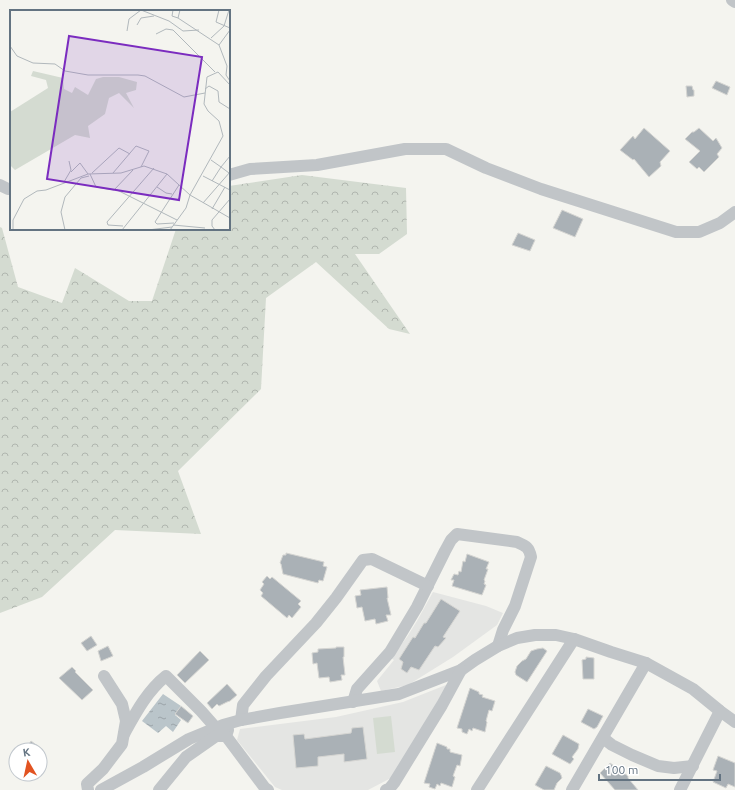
<svg xmlns="http://www.w3.org/2000/svg" width="735" height="790" font-family="Ubuntu,sans-serif">
	<defs>
		<pattern id="forest-crowns" width="20" height="18" patternUnits="userSpaceOnUse"><rect width="20" height="18" fill="#d4dbd1"/><path d="M2 6a3 3 0 1 1 6 0M12 15a3 3 0 1 1 6 0" fill="none" stroke="#b0b6af"/></pattern>
		<pattern id="water-ripples" width="26" height="14" patternUnits="userSpaceOnUse"><rect width="26" height="14" fill="#bac5ca"/><path d="M2 4q2-2 4 0t4 0M15 11q2-2 4 0t4 0" fill="none" stroke="#9ba4a9"/></pattern>
	</defs>
	<rect width="100%" height="100%" fill="#f4f4ef"/>
	<g fill="#e4e5e3">
		<polygon points="433,592 486,606 503,613 497,625 453,657 408,685 381,691 377,681 394,660 391,658 407,637 417,621"/>
		<polygon points="446,685 443,699 391,778 368,790 282,790 275,787 237,740 240,729 336,717 403,702"/>
	</g>
	<polygon fill="url(#forest-crowns)" points="302,175 406,188 407,234 379,254 355,254 410,334 389,329 316,262 266,298 261,389 178,471 201,534 115,530 42,597 0,613 0,227 2,228 18,287 62,303 75,268 129,301 152,301 176,229 229,229 229,186"/>
	<polygon fill="#d4dbd1" points="391,716 395,752 377,754 373,718"/>
	<polygon fill="url(#water-ripples)" points="163,694 181,706 175,715 181,720 173,732 166,726 158,733 142,721"/>
	<g fill="#aab1b6" stroke="#d5d5d2">
		<polygon points="716,81 730,87 727,95 712,88"/>
		<polygon points="686,86 692,86 693,90 694,90 694,96 687,97"/>
		<polygon points="644,128 670,151 660,162 661,166 649,177 634,159 633,160 620,150 633,136 635,139"/>
		<polygon points="699,128 713,141 716,138 722,148 717,154 719,157 704,172 699,167 697,169 689,162 700,151 685,139 692,132 694,132"/>
		<polygon points="562,210 583,219 575,237 553,228"/>
		<polygon points="518,233 535,240 530,251 512,245"/>
		<polygon points="286,553 324,562 323,566 327,567 323,581 319,580 318,583 283,574 281,564 280,563 283,555 286,555"/>
		<polygon points="467,554 489,562 486,569 488,569 484,580 485,581 484,584 486,585 482,595 452,586 454,580 451,580 454,574 458,575 459,571 461,572 463,561 465,562"/>
		<polygon points="267,576 270,579 272,577 301,601 298,604 301,607 292,618 289,615 287,618 261,596 263,593 260,590 264,584 262,582"/>
		<polygon points="387,587 388,598 387,598 391,615 386,615 388,621 376,624 375,619 365,621 362,607 357,608 355,596 361,595 360,590"/>
		<polygon points="441,599 460,611 443,637 446,638 438,647 435,646 419,670 411,667 407,673 401,669 403,662 399,659 413,637 415,638 424,623 426,623"/>
		<polygon points="91,636 97,645 87,651 81,643"/>
		<polygon points="108,646 113,656 101,661 98,651"/>
		<polygon points="336,647 344,647 344,657 343,657 345,675 341,675 342,680 330,682 329,677 319,678 317,663 313,664 312,653 318,652 318,649 336,648"/>
		<polygon points="543,648 547,651 527,682 516,675 515,672 517,666 522,661 526,659 531,651 537,649"/>
		<polygon points="200,651 209,660 185,683 177,675"/>
		<polygon points="586,657 594,658 594,679 583,679 582,660 586,659"/>
		<polygon points="72,667 76,671 75,672 93,690 82,700 59,678"/>
		<polygon points="227,684 237,695 230,701 227,702 219,706 217,704 212,709 207,703"/>
		<polygon points="470,688 479,692 479,694 483,695 482,697 495,701 492,711 489,710 486,721 487,722 485,732 473,728 472,731 469,729 467,734 462,732 462,729 457,728"/>
		<polygon points="181,706 193,716 188,723 175,714"/>
		<polygon points="588,709 603,716 597,727 594,729 581,722"/>
		<polygon points="363,727 367,759 344,762 344,754 318,757 318,766 296,768 293,735 304,734 305,739 351,733 352,728"/>
		<polygon points="563,735 579,744 578,749 572,757 574,759 570,764 552,754"/>
		<polygon points="31,741 43,750 25,750"/>
		<polygon points="437,743 447,747 447,749 450,749 450,752 462,755 460,766 457,765 453,776 455,777 452,787 441,783 440,786 437,784 435,789 429,787 430,784 424,783"/>
		<polygon points="718,756 735,763 735,787 728,784 726,788 713,782 717,771 713,770"/>
		<polygon points="610,763 628,776 628,778 638,790 615,790 600,773"/>
		<polygon points="546,766 560,773 561,775 562,778 557,783 554,790 544,790 535,785"/>
	</g>
	<g fill="none" stroke-linecap="round" stroke-linejoin="round">
		<g stroke="#c1c5c8" stroke-width="12">
			<polyline points="732,0 735,2"/>
			<polyline points="229,175 250,169 317,165 405,149 446,149 486,168 541,189 676,232 699,232 720,223 735,212"/>
			<polyline points="0,185 8,189 11,189"/>
			<path d="M353 702 357 689 390 652 417 607 445 551 451 540 457 534 517 542C526 546 529 547 531 557L515 606 503 630 498 646"/>
			<polyline points="241,720 243,705 266,676 316,623 336,598 363,560 372,559 428,586"/>
			<polyline points="228,730 226,736 265,788 268,790"/>
			<path d="M124 734C135 714 147 691 166 676L201 711 216 728"/>
			<polyline points="603,738 612,745 632,755 658,766 674,768 693,766"/>
			<polyline points="88,790 87,784 103,769 122,744 126,721 122,704 104,676"/>
			<polyline points="101,790 143,767 189,739 223,725 241,720 280,713 399,694 461,670 475,660 498,646 517,638 535,635 556,635 574,639 611,652 646,663 693,689 720,711 735,722"/>
			<polyline points="159,790 186,757 216,736 226,736"/>
			<polyline points="386,790 389,789 394,783 442,705 461,670"/>
			<polyline points="477,790 574,639"/>
			<polyline points="572,790 646,663"/>
			<polyline points="680,790 720,711"/>
		</g>
	</g>
	<g transform="translate(10 10)">
		<rect width="220" height="220" fill="#f4f4ef"/>
		<path d="M23 61 53 68 54 79 62 83 65 77 78 85 86 69 93 67H109L127 72 126 80 116 83 124 98 109 83 99 88 95 104 78 116 80 128 65 125 5 160 0 155V102L38 78 36 70 21 66Z" fill="#d4dbd1"/>
		<path fill="none" stroke="#b1b8bc" stroke-width="1" d="M131 0 159 11 173 21 189 20M163 0 162 6 168 8M170 0 168 8 209 35 217 56 216 65 220 71M209 0 206 12 220 18M127 15 131 8 144 6M117 21 119 9 131 0M146 24 156 19 163 20 205 62M201 28 214 16 219 0M209 35 220 20M0 36 7 46 23 53 45 54 55 61 78 65H128L135 66 174 87 195 83M195 79 199 76 208 81 209 92 220 99M201 150 211 157 202 171M61 162 70 153 78 164M82 163 109 138 120 144M103 163 126 136 139 141 131 157M219 163 211 157 220 146M80 164 86 177 104 180 123 160M193 166 220 180M54 172 61 160 59 151M147 177 156 183 162 184M107 180 167 210M193 193 220 162M202 199 215 177M164 213 147 214 145 212 169 175M163 215 195 218M113 216 98 215 97 212 144 158M3 220V210L14 189 27 181 36 180 78 164 111 163 134 156 157 164 180 185 220 208M55 220 51 202 55 187 71 168 79 166M112 220 157 164M138 220 162 217M160 220 176 198 180 185 213 126 209 111 198 101 194 94 197 67 208 62 220 75M205 220 202 216V210L220 189"/>
		<path fill="#7b2cbf" fill-opacity="0.15" stroke="#7b2cbf" stroke-width="2" d="M59 26 192 47 169 190 37 169Z"/>
		<rect width="220" height="220" fill="none" stroke="#637381" stroke-width="2"/>
	</g>
	<g transform="translate(28 762) rotate(351)"><circle r="19" fill="#ffffff" stroke="#c1c7cd"/>
	<path d="M0-3L7 15L0 10L-7 15Z" fill="#e25321"/>
	<text y="-6" font-size="11" font-weight="bold" text-anchor="middle" fill="#637381">K</text>
	</g>
	<path d="M599 774v6h121v-6" fill="none" stroke="#637381" stroke-width="2"/>
	<text x="605" y="774" font-size="12" fill="#637381" stroke="#ffffff" stroke-width="3" paint-order="stroke">100 m</text>
</svg>
